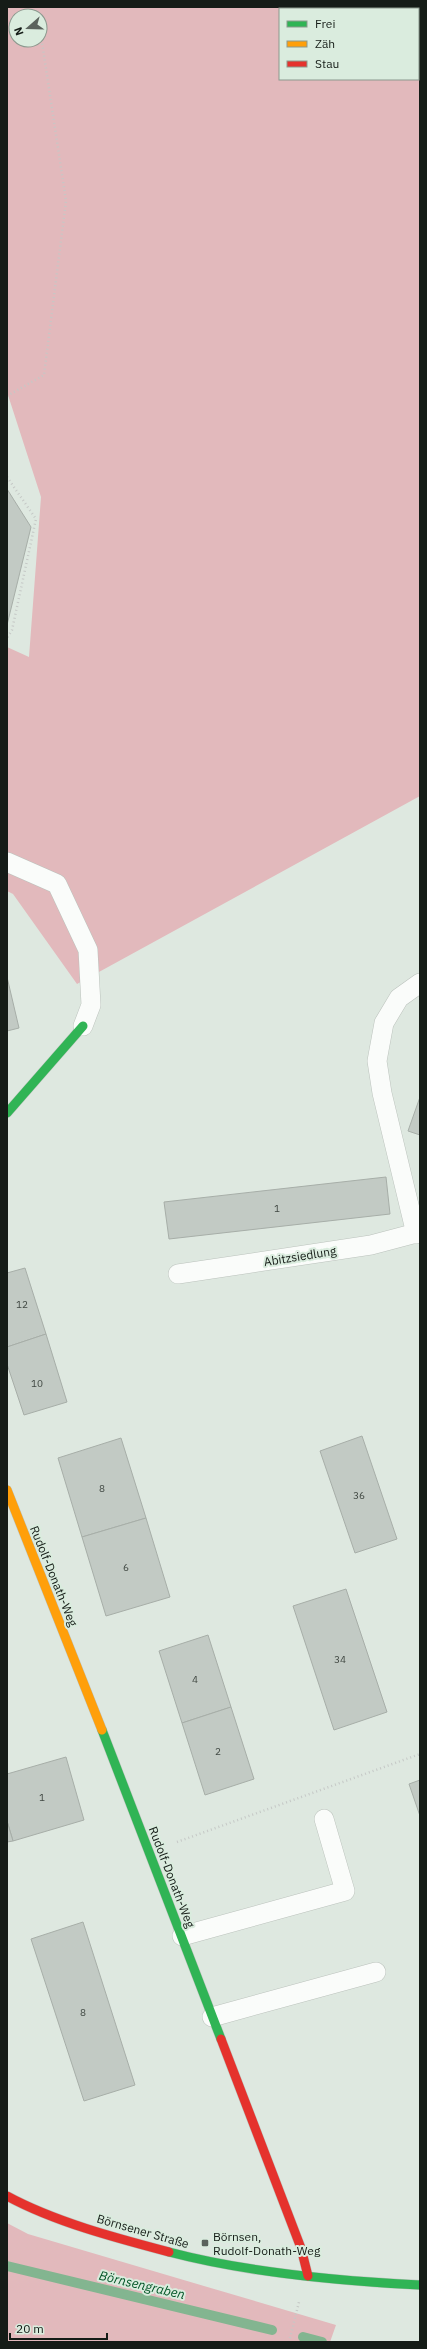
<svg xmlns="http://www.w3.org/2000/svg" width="427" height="2349" font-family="'IBM Plex Sans',sans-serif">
	<rect width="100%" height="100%" fill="#dee8e0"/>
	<g fill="#e2b9bc" fill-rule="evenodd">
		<path d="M7 7H420V796L77 984 13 894 7 891V647L29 657 41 497 7 392ZM280 9H418V79H280ZM16 16H40V40H16Z"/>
		<polygon points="7,2223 28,2234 336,2325 330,2342 7,2342"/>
	</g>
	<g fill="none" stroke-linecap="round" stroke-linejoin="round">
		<g stroke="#83b590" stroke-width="10">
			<polyline points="7,2266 272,2330"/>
			<polyline points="303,2337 322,2342"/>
		</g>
	</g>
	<g fill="#c2cac4" stroke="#a7aea8">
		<polygon points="7,489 31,527 7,625"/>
		<polygon points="7,977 19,1028 7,1031"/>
		<polygon points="420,1097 420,1135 408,1131"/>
		<polygon points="386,1177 390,1214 169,1239 164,1202"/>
		<polygon points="25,1268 46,1334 7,1347 7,1273"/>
		<polygon points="46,1334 67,1402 24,1415 7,1364 7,1347"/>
		<polygon points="362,1436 397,1539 355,1553 320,1451"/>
		<polygon points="121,1438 146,1518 82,1537 58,1458"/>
		<polygon points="146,1518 170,1597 106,1616 82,1537"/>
		<polygon points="346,1589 387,1712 334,1730 293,1606"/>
		<polygon points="208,1635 231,1707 182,1723 159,1651"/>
		<polygon points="231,1707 254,1779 205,1795 182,1723"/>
		<polygon points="66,1757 84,1820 13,1841 7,1821 7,1774"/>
		<polygon points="420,1780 420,1816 409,1784"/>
		<polygon points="7,1821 13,1841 7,1842"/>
		<polygon points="83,1922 135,2085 84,2101 31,1939"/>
	</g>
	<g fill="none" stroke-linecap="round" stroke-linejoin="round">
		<g stroke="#bbc2bc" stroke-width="20">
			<g id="lane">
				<polyline points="7,862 57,884 88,950 91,1005 83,1026"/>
				<polyline points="416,1234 382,1093 377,1061 384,1023 399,998 420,983"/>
				<polyline points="178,1274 371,1245 420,1232"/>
				<polyline points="182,1936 345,1891 324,1819"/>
				<polyline points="212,2017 376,1972"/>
			</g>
		</g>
		<g stroke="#bbc2bc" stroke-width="10">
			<g id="fast">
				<polyline points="7,1113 83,1026"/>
				<polyline points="102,1730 221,2039"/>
				<path d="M169 2252C249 2273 337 2281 420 2285"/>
			</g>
		</g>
		<g stroke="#bbc2bc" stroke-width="10">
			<polyline id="slow" points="7,1490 102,1730"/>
		</g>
		<g stroke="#bbc2bc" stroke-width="10">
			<g id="jam">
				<polyline points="221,2039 301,2248 308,2276"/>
				<path d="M7 2196C55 2222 116 2238 169 2252"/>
			</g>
		</g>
		<g stroke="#c5c8c6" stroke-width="2.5" stroke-dasharray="1 3" stroke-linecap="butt">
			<polyline points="37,7 38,16"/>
			<polyline points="7,396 44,375 66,201 40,29"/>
			<polyline points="7,477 36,519 12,630 7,638"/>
			<polyline points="177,1842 420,1754"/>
			<polyline points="289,2342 299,2302"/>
		</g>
		<use href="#lane" stroke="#fafcfa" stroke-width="19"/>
		<use href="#fast" stroke="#30b455" stroke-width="9"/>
		<use href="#slow" stroke="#ff9f0a" stroke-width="9"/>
		<use href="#jam" stroke="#e5322d" stroke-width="9"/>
	</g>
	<rect fill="#5b635d" stroke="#daecde" stroke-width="1.5" x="201" y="2239" width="8" height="8" rx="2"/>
	<g text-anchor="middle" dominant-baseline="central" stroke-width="4" stroke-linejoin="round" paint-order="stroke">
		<g font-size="10" fill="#404842">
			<text x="277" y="1208">1</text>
			<text x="22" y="1304">12</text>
			<text x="37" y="1383">10</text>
			<text x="102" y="1488">8</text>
			<text x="359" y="1495">36</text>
			<text x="126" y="1567">6</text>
			<text x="340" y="1659">34</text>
			<text x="195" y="1679">4</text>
			<text x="218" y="1751">2</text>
			<text x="42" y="1797">1</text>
			<text x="83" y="2012">8</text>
		</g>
		<g font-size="12" fill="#151c17" stroke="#daecde">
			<text transform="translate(300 1256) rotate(-9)">Abitzsiedlung</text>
			<text transform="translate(54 1576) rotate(68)">Rudolf-Donath-Weg</text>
			<text transform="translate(172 1877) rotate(69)">Rudolf-Donath-Weg</text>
			<text transform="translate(143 2231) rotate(16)">Börnsener Straße</text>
		</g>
		<g font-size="12" fill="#151c17" stroke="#daecde" text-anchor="start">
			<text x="213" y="2236">Börnsen,<tspan x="213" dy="14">Rudolf-Donath-Weg</tspan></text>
		</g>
		<g font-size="13" font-style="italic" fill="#045628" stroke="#daecde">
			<text transform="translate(142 2285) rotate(13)">Börnsengraben</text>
		</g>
	</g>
	<rect width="427" height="2349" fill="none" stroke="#151c17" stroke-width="16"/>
	<rect x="279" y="8" width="140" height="72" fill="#daecde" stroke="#8b998e"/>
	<rect x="287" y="21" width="20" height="6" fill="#30b455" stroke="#8b998e"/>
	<text x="315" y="28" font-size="12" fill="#151c17">Frei</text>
	<rect x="287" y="41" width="20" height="6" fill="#ff9f0a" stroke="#8b998e"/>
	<text x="315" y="48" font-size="12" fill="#151c17">Zäh</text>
	<rect x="287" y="61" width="20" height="6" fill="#e5322d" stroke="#8b998e"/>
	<text x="315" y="68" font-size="12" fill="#151c17">Stau</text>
	<g transform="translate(28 28) rotate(250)"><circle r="19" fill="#daecde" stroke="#8b998e"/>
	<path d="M0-3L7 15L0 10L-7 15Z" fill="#5b635d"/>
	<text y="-6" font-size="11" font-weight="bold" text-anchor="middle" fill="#151c17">N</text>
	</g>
	<path d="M10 2333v6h97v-6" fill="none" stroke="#151c17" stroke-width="2"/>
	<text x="16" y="2333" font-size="12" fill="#151c17" stroke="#daecde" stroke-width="3" paint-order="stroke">20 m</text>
</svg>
